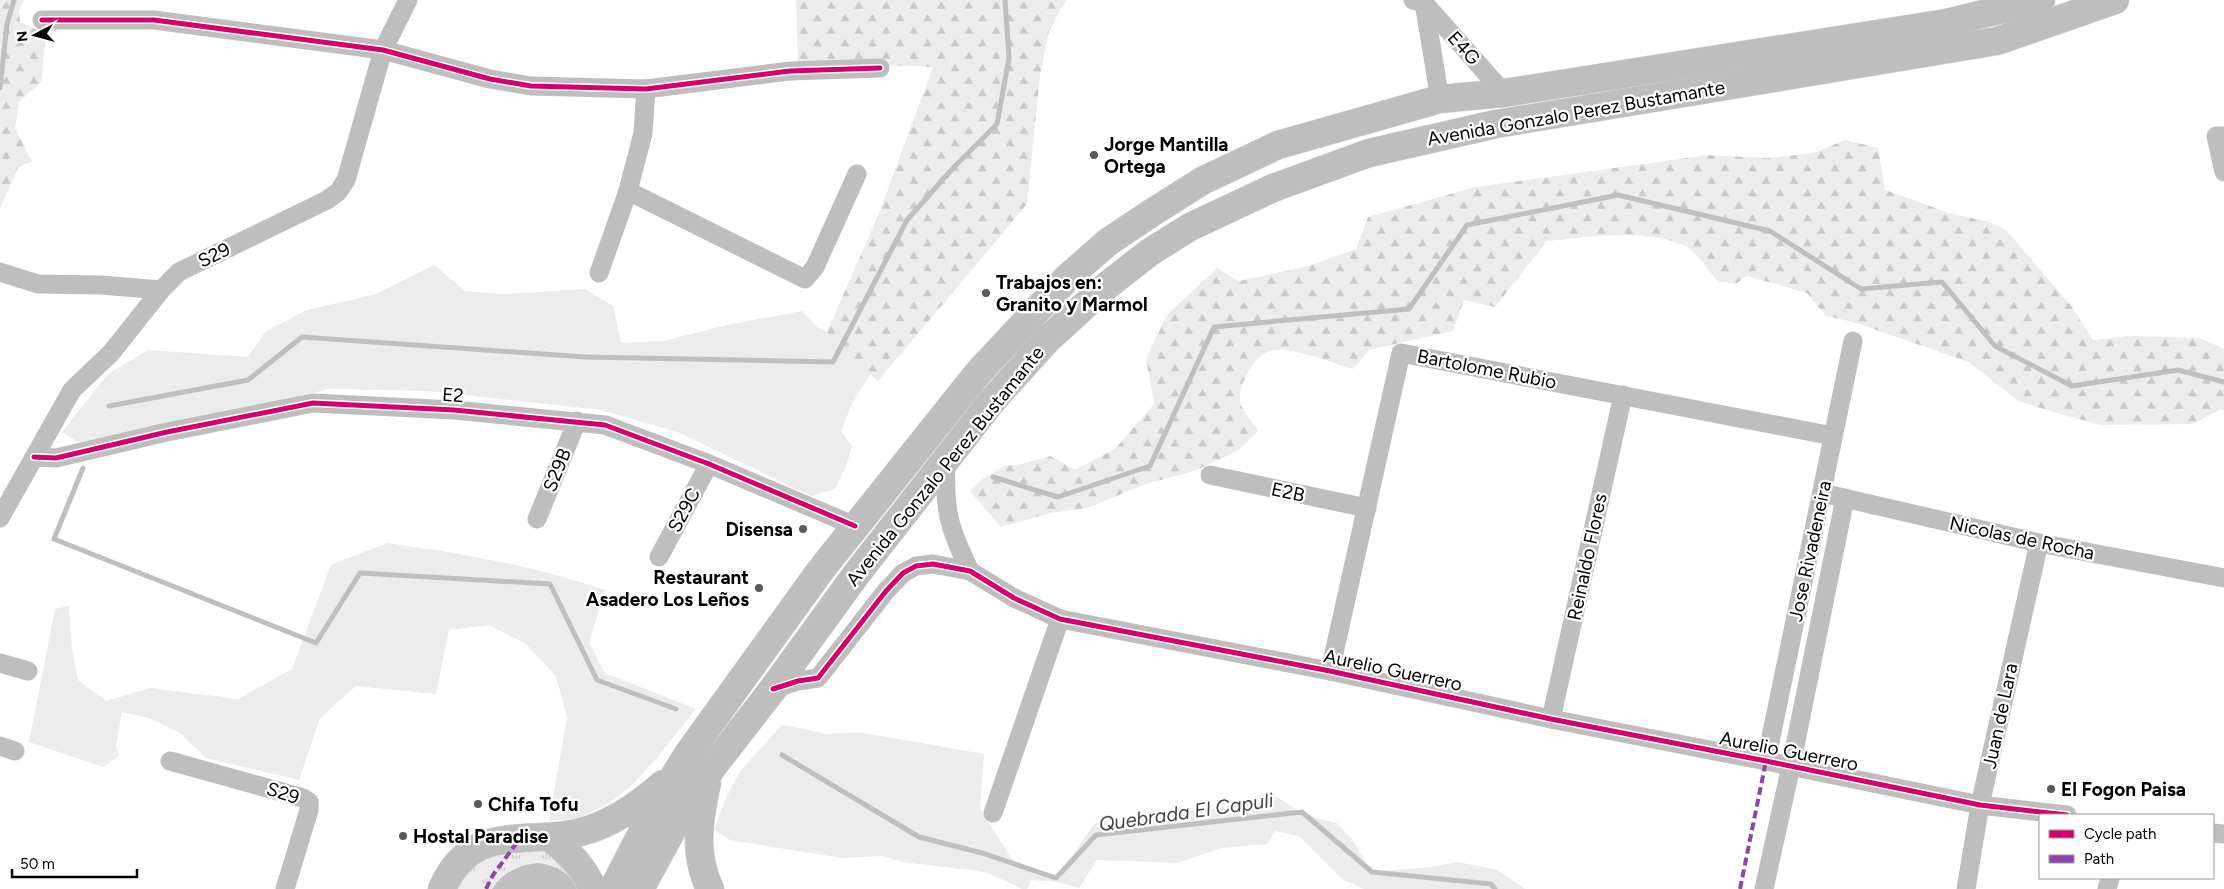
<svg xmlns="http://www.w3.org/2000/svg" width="2224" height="889" font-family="Figtree,sans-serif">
	<defs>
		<pattern id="forest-firs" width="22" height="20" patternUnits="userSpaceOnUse" patternTransform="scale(1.25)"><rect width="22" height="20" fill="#ececec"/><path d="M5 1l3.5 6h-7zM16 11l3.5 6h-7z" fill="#c9c9c9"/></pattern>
		<pattern id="park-tufts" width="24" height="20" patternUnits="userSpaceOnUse" patternTransform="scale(1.25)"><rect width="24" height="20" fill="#ececec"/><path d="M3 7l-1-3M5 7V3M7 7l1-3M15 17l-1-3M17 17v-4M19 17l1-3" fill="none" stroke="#c9c9c9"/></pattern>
	</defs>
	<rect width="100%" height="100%" fill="#fff"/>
	<g fill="#ececec">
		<polygon points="434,265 465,291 504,294 585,289 613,306 621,343 663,341 727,325 802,311 818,328 827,332 871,373 851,406 841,431 852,446 846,466 835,489 811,496 680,433 601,410 428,391 329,389 284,400 159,424 112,440 78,442 62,432 108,374 148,350 248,357 266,331 307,310 376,294"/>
		<path d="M387 543C461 553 534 566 605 590L589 643 605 673 696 709 655 760 632 785 610 803 577 819 549 821 567 717 556 676 525 643 489 625 449 630 436 694 356 686 320 718 299 780 206 758 180 733 152 719 122 712 116 746 119 756 103 767 29 742 55 609 69 606 72 651 78 680 106 701 151 688 238 699 292 669 331 565Z"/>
		<polygon points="782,725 829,734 858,732 984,754 980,809 1015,864 1056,878 1095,823 1225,807 1277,797 1305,815 1337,823 1352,839 1372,872 1431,867 1457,862 1495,869 1525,889 1364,889 1342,879 1299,836 1275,831 1267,844 1221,848 1178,863 1097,860 1079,888 1058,882 1032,880 1027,889 1022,889 986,872 902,862 883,856 842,858 730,840 714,830 725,800 741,770"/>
	</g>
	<g fill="url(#forest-firs)">
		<polygon points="0,0 24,0 19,10 20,22 46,34 41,82 19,102 15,128 32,162 19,166 0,208"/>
		<polygon points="796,0 1066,0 1049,31 1040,75 1027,204 878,381 827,332 880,211 933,67 798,62"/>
		<path d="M1845 140 1878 148 1885 190 1949 213 1990 222 2007 231 2072 307 2093 340 2129 336 2200 338 2224 349V410L2221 409 2192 424 2101 425 2057 413 2018 401 1969 362 1853 322 1826 316 1807 293 1747 276 1737 283 1718 282C1709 271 1698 254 1687 247 1649 227 1588 237 1547 241L1495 307 1464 300 1453 331 1369 350 1353 369C1334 363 1293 347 1274 350 1255 353 1238 383 1240 401 1241 410 1253 423 1258 431L1239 450 1197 470 1143 485 1087 508 1050 513 1001 527 970 491 981 480 1004 466 1022 464 1050 456 1075 470 1115 449 1154 404 1146 359 1167 315 1217 268 1239 281 1309 266 1356 249 1368 217 1476 187 1708 155 1766 158 1814 153Z"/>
	</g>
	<polygon fill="url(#park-tufts)" points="531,837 589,889 458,889 470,867"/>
	<path fill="#bfbfbf" d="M538 863C558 866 568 873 580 889H492C503 872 519 865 538 863Z"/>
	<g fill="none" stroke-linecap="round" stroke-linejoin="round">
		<g stroke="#bfbfbf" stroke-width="5">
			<polyline points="0,88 7,24 14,0"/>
			<polyline points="109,406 248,380 302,337 585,357 833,362 907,220 954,167 997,124 1009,58 1005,0"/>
			<polyline points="83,468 54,539 316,643 360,573 550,584 597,680 676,709"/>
			<polyline points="993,477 1058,497 1150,466 1214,327 1409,309 1467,225 1618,195 1770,231 1861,289 1942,282 1995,346 2072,386 2178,370 2224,382"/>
			<polyline points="782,755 919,837 982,853 1056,878 1096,835 1302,812 1372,872 1491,884 1495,889"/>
		</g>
		<g stroke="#dbdbdb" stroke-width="29">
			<g id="primary">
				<path d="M707 783C699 820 693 854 710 889"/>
				<path d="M550 838C568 851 584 868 593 889"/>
				<path d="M442 889C472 821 524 846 581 832 612 824 639 805 663 784"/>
				<polyline points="613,889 656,806 688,754 820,571 978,373 1067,278 1108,242 1153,212 1202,181 1278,145 1440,99 1504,93 1946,23 2041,0"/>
				<polyline points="640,889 678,819 711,769 773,689 858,572 992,401 1047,340 1104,288 1150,252 1190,227 1273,188 1369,153 1496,124 1997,41 2115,0"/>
			</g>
		</g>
		<g stroke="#bebebe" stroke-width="19">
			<polyline points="1413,0 1424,3 1504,93"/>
			<polyline points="1424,3 1440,99"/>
			<polyline points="42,20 154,20 383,50 490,79 531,86 646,89 790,71 880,68"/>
			<polyline points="646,89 643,133 628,191 805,279 815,267 857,174"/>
			<polyline points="2224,136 2216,136 2224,172"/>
			<polyline points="0,272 38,284 101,285 161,290"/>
			<polyline points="599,273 628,191"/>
			<polyline points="34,457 56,458 167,432 313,403 454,410 605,425 709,464 855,526"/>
			<path d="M946 460C944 510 948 526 970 571"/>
			<polyline points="1210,475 1367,508"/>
			<polyline points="1822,493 2039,543 2224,578"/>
			<polyline points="0,518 72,390 111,353 161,290 179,272 327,200 338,192 346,180 383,50 408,0"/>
			<polyline points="537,519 577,421"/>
			<polyline points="659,557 709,464"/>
			<polyline points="0,663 28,671"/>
			<polyline points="1330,671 1401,353 1833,436"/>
			<polyline points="773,689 798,681 818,678 886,591 903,573 916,566 933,564 970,571 1014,598 1060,619 1330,671 1551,719 1766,761 1980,805 2067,815"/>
			<polyline points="1551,719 1623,395"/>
			<polyline points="0,746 15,751"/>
			<polyline points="170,761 303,798 309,802 309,810 285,889"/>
			<polyline points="1766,761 1853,341"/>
			<polyline points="993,813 1060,619"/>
			<polyline points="2213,833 2224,834"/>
			<polyline points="1764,889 1791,766 1845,498"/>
			<polyline points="1966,889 1980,805 2039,543"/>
			<polyline points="2107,889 2110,878"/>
		</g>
		<use href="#primary" stroke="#bebebe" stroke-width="28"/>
		<g stroke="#8e44ad" stroke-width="4" stroke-dasharray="8 4" stroke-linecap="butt">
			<polyline points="486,889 493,875 521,837"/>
			<polyline points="1740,889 1766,761"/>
		</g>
		<g stroke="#fff" stroke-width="8">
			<g id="cycleway">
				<polyline points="42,20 154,20 383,50 490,79 531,86 646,89 790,71 880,68"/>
				<polyline points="34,457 56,458 167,432 313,403 454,410 605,425 709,464 855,526"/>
				<polyline points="773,689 798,681 818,678 886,591 903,573 916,566 933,564 970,571 1014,598 1060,619 1330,671 1551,719 1766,761 1980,805 2067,815"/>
			</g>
		</g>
		<use href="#cycleway" stroke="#d6006c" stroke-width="5"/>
	</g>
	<g fill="#595959" stroke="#fff" stroke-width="2">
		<circle cx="1094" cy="155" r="5"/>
		<circle cx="986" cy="293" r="5"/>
		<circle cx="803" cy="529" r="5"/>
		<circle cx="759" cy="588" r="5"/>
		<circle cx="2051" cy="789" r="5"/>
		<circle cx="478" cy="804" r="5"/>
		<circle cx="403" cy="836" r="5"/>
	</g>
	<g text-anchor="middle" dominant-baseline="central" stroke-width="4.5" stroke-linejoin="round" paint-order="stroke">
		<g font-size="19" fill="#000" stroke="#fff">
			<text transform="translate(1464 48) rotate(48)">E4G</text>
			<text transform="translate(1576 113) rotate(-10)">Avenida Gonzalo Perez Bustamante</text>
			<text transform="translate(214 255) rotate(-26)">S29</text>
			<text transform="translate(1487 369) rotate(11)">Bartolome Rubio</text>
			<text transform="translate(453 395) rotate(4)">E2</text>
			<text transform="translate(945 466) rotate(-51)">Avenida Gonzalo Perez Bustamante</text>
			<text transform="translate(557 470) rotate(-68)">S29B</text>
			<text transform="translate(1288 492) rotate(12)">E2B</text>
			<text transform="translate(684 510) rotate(-62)">S29C</text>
			<text transform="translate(2022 538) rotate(12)">Nicolas de Rocha</text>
			<text transform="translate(1810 551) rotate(-78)">Jose Rivadeneira</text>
			<text transform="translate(1587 557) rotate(-78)">Reinaldo Flores</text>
			<text transform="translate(1393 670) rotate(12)">Aurelio Guerrero</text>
			<text transform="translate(2000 716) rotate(-78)">Juan de Lara</text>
			<text transform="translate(1789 751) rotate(11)">Aurelio Guerrero</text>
			<text transform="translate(283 793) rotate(18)">S29</text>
		</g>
		<g font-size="19" font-weight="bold" fill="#000" stroke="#fff" text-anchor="start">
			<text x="1104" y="144">Jorge Mantilla<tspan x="1104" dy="22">Ortega</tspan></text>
			<text x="996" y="282">Trabajos en:<tspan x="996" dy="22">Granito y Marmol</tspan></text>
			<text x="793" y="529" text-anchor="end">Disensa</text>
			<text x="749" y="577" text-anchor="end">Restaurant<tspan x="749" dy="22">Asadero Los Leños</tspan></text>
			<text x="2061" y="789">El Fogon Paisa</text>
			<text x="488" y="804">Chifa Tofu</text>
			<text x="413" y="836">Hostal Paradise</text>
		</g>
		<g font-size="20" font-style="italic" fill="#444" stroke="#fff">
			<text transform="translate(1186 812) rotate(-8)">Quebrada El Capuli</text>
		</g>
	</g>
	<rect x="2039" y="814" width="175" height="65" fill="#ffffff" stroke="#999999"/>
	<rect x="2049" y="830" width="25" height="8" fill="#d6006c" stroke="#999999"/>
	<text x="2084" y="839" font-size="15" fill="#000000">Cycle path</text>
	<rect x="2049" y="855" width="25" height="8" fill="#8e44ad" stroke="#999999"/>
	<text x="2084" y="864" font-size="15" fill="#000000">Path</text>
	<g transform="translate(35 35) rotate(264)" stroke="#ffffff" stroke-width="4" paint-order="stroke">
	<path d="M0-4L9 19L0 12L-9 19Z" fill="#000000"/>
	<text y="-8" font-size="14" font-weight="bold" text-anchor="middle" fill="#000000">N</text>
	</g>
	<path d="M12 869v8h125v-8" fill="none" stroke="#000000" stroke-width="2.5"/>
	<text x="20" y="869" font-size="15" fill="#000000" stroke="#ffffff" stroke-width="4" paint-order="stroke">50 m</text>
</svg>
